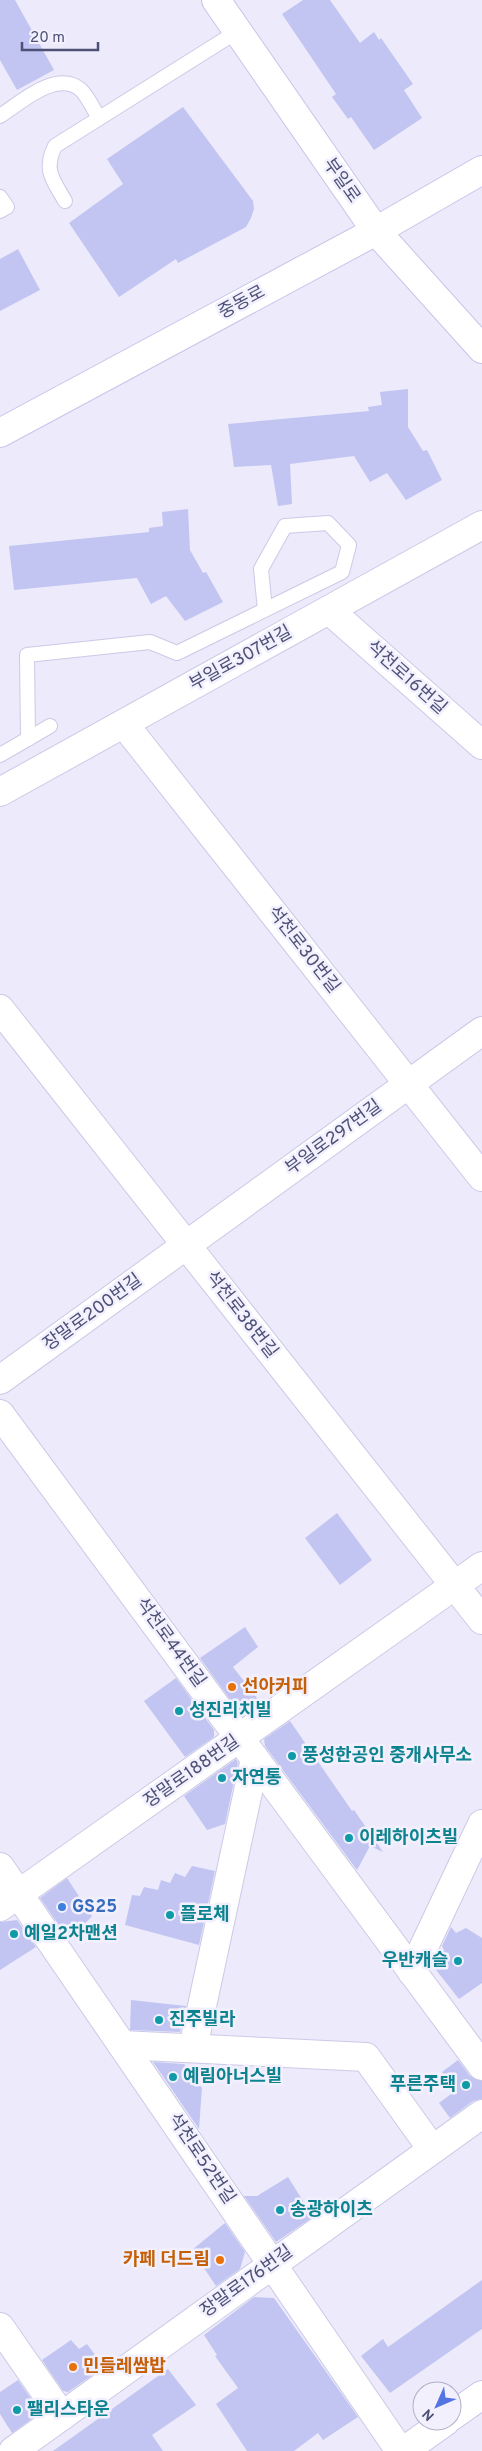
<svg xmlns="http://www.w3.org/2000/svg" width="482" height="2451" font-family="Overpass,'Noto Sans KR',sans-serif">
	<rect width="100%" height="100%" fill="#edeafc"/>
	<g fill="#c2c5f1">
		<polygon points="0,0 15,0 54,70 17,90 0,60"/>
		<polygon points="303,0 330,0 360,43 374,32 379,40 381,38 413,84 404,90 422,118 374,150 351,117 348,119 332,97 336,94 282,14"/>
		<polygon points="183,107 253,201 254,209 251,218 246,227 178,263 176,259 119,297 69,223 123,184 107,159"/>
		<polygon points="18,249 40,290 0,311 0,259"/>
		<polygon points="408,389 408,427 423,451 427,450 442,480 406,500 387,473 370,482 354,456 290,464 292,504 278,506 271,465 234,467 228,424 369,411 368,407 382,405 380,392"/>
		<polygon points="188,509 190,550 203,573 206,572 223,602 185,621 166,596 151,604 137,578 14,590 9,546 149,532 149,528 163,526 162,512"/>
		<polygon points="337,1513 372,1560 340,1585 305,1538"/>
		<polygon points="245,1627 258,1647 233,1667 261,1703 249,1712 237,1709 200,1658"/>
		<polygon points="176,1678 214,1730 214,1737 185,1757 144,1701"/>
		<polygon points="290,1721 352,1811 354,1810 383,1852 370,1846 357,1870 265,1746 264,1739"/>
		<polygon points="236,1759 238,1763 225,1824 207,1830 184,1796"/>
		<polygon points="192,1866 215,1871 199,1945 125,1925 132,1895 140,1896 144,1887 158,1890 161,1880 170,1883 175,1873 185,1877"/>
		<polygon points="67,1878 92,1916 82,1927 67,1937 40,1898"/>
		<polygon points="17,1920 36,1947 0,1970 0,1922"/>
		<polygon points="451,1927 456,1933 466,1928 482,1938 482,1983 459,1999 433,1966 437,1955 444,1950 442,1946"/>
		<polygon points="131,2000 186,2006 180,2032 130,2030"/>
		<polygon points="458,2060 470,2076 482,2081 482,2099 473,2101 450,2118 439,2103 455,2091 442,2072"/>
		<polygon points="153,2062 184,2064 202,2088 199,2129"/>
		<polygon points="288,2177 313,2217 276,2242 244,2196 257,2196"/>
		<polygon points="225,2223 245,2252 240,2269 216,2286 192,2250"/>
		<polygon points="482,2280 482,2329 390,2393 361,2356 383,2339 388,2347"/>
		<polygon points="254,2297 274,2298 358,2417 323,2440 318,2433 294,2451 247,2451 216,2404 238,2388 215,2356 217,2355 204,2335"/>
		<polygon points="71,2340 79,2349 87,2344 104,2367 68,2392 63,2391 42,2360"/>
		<polygon points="168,2369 196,2405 152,2435 163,2451 53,2451"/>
		<polygon points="18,2380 34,2403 30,2405 37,2415 12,2433 0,2414 0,2392"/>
	</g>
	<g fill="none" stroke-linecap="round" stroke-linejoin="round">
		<g stroke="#cbcae6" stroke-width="16">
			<g id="lane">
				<path d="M0 116C20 103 56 70 80 89 88 96 93 109 99 118"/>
				<polyline points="0,197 7,207 0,211"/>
				<path d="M65 201C53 180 43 170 55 146L238 31"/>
				<polyline points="28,739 27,655 150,642 177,653 342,572 349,545 328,523 285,526 261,569 265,610"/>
				<polyline points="0,755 50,726"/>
			</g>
		</g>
		<g stroke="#cbcae6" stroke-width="30">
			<g id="street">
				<polyline points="329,610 482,745"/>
				<polyline points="124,724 482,1177"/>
				<polyline points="0,792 482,525"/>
				<polyline points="0,1009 482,1620"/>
				<polyline points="0,1380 482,1031"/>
				<polyline points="0,1414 482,2066"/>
				<polyline points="0,1867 400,2451"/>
				<polyline points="0,1907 482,1566"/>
				<polyline points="412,1972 482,1824"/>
				<polyline points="122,2045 366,2057 432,2149"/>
				<polyline points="193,2048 255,1759"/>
				<polyline points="0,2327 62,2416"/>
				<polyline points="13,2451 482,2114"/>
			</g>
		</g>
		<g stroke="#c6c5e8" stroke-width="30">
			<g id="secondary">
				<polyline points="216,0 376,231 482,349"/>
				<polyline points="0,433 376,231 482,170"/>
				<polyline points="452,2416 482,2395"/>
				<polyline points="404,2451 446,2421"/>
			</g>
		</g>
		<use href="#lane" stroke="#fff" stroke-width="14"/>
		<use href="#street" stroke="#fff" stroke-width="28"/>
		<use href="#secondary" stroke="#fff" stroke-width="28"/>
	</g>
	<g fill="#e8710a" stroke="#f3f0fe" stroke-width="2">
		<circle cx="232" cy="1687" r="5"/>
		<circle cx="220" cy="2260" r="5"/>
		<circle cx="73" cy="2367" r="5"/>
	</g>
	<g fill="#0f9aa8" stroke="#f3f0fe" stroke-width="2">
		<circle cx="179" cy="1711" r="5"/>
		<circle cx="292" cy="1756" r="5"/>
		<circle cx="222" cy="1778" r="5"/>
		<circle cx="349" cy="1838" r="5"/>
		<circle cx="170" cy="1915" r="5"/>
		<circle cx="14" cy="1934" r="5"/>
		<circle cx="458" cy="1961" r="5"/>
		<circle cx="159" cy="2020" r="5"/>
		<circle cx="173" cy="2077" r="5"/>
		<circle cx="466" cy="2085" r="5"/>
		<circle cx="280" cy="2210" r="5"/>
		<circle cx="17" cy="2410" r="5"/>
	</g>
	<circle fill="#3f7fe0" stroke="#f3f0fe" stroke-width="2" cx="62" cy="1907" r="5"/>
	<g text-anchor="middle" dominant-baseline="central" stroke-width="5" stroke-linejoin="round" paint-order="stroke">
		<g font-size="18" fill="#4d5176" stroke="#f3f0fe">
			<text transform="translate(341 181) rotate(55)">부일로</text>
			<text transform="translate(242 303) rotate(-28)">중동로</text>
			<text transform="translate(241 659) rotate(-29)">부일로307번길</text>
			<text transform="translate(406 678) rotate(42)">석천로16번길</text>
			<text transform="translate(303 950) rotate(52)">석천로30번길</text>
			<text transform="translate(334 1138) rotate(-36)">부일로297번길</text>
			<text transform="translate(93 1313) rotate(-36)">장말로200번길</text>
			<text transform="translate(241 1315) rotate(52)">석천로38번길</text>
			<text transform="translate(170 1643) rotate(54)">석천로44번길</text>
			<text transform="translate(192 1772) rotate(-35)">장말로188번길</text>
			<text transform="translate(201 2159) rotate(56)">석천로52번길</text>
			<text transform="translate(247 2282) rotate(-36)">장말로176번길</text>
		</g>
		<g font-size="18" font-weight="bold" fill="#c56008" stroke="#f3f0fe" text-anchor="start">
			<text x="242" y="1687">선아커피</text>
			<text x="210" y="2260" text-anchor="end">카페 더드림</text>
			<text x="83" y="2367">민들레쌈밥</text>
		</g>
		<g font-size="18" font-weight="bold" fill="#0d838f" stroke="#f3f0fe" text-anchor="start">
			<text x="189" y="1711">성진리치빌</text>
			<text x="302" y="1756">풍성한공인 중개사무소</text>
			<text x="232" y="1778">자연통</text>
			<text x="359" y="1838">이레하이츠빌</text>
			<text x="180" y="1915">플로체</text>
			<text x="24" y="1934">예일2차맨션</text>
			<text x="448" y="1961" text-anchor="end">우반캐슬</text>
			<text x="169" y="2020">진주빌라</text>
			<text x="183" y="2077">예림아너스빌</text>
			<text x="456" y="2085" text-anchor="end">푸른주택</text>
			<text x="290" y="2210">송광하이츠</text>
			<text x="27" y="2410">팰리스타운</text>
		</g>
		<g font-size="18" font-weight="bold" fill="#366cbe" stroke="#f3f0fe" text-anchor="start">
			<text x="72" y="1907">GS25</text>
		</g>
	</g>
	<g transform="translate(437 2406) rotate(225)"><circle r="24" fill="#f3f0fe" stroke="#b1b0c8"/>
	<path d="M0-4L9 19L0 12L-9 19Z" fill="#5474e1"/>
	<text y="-8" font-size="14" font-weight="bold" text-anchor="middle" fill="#4d5176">N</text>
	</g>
	<path d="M22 42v8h76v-8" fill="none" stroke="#4d5176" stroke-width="2.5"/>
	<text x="30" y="42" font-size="15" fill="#4d5176" stroke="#f3f0fe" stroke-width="4" paint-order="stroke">20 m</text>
</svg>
